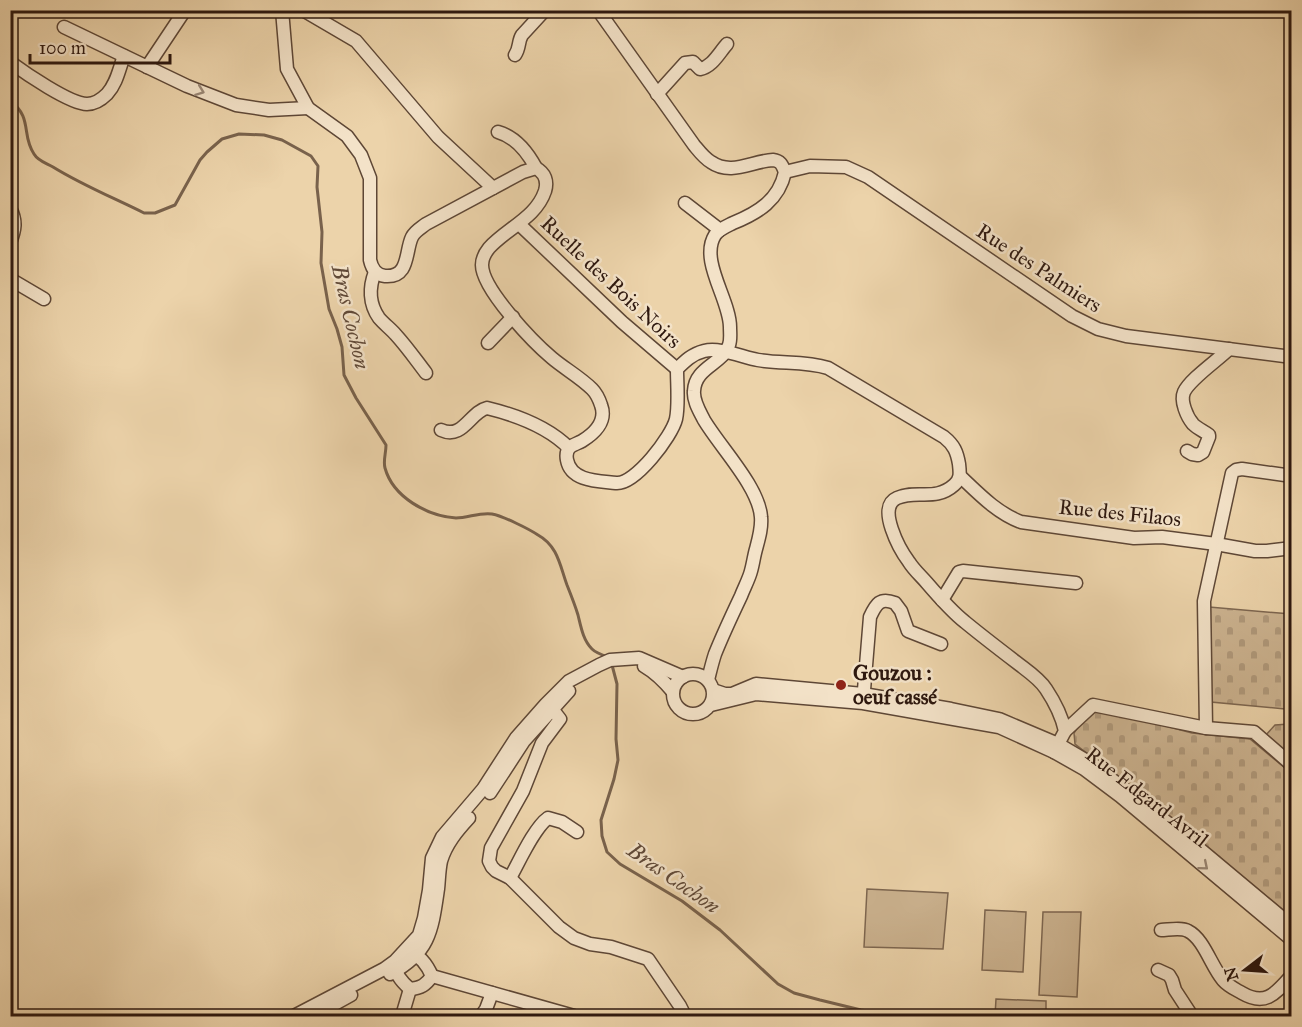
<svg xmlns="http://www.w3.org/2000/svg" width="1302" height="1027" font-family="'IM FELL Great Primer',serif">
	<defs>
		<pattern id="cemetery-stones" width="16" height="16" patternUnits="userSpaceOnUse" patternTransform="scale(1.5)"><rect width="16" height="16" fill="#ccb390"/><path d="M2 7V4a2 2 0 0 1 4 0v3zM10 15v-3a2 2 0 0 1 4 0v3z" fill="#b0997b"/></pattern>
	</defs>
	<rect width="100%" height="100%" fill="#ecd3aa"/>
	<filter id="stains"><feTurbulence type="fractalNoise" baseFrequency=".00333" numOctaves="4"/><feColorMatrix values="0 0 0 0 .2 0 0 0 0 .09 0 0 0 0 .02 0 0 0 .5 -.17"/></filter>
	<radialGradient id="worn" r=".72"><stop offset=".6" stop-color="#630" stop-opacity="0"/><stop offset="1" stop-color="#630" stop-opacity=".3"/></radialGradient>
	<g fill="url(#cemetery-stones)" stroke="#7d6650" stroke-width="1.5">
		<polygon points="1209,607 1291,614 1291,706 1285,709 1211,702"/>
		<polygon points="1105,710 1192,733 1250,739 1291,773 1291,917 1131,787 1075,744 1074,733 1086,715 1095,711"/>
		<polygon points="1289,724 1291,727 1291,760 1265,736 1275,725"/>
	</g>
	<g fill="#ccb390" stroke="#7d6650" stroke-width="1.5">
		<polygon points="867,889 948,893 943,949 864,947"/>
		<polygon points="985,910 1026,912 1023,972 982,970"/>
		<polygon points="1043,912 1081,912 1077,997 1039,995"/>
		<polygon points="996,999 1046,1001 1046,1016 995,1016"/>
	</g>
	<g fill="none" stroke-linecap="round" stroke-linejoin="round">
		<g stroke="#79624c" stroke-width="3">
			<path d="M10 101C33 117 21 135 34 154 38 161 46 163 53 167 82 185 114 198 144 213H155L175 205 200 160 207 152 222 139 239 134 264 135 282 140 311 156 318 166 317 187 322 232 321 263 329 309 337 329 342 347 344 375 356 398 386 445C386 453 383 461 385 468 393 497 427 516 456 518 468 518 480 512 492 514 503 516 529 529 538 535 558 546 560 566 567 585 571 595 575 605 578 615 581 627 583 640 592 649 596 653 602 655 608 657"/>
			<polyline points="612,665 617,684 616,739 618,760 614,779 601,820 602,836 607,852 620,864 682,901 720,930 778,984 794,993 820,1000 861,1010 901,1016"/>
		</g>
		<g stroke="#5e4736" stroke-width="15">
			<g id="minor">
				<path d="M282 10 287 69 308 108 347 136 361 155 370 178V260C372 269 376 275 385 276 410 278 405 251 412 237 415 231 421 228 426 224L523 172 536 168C545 173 548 181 545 191 536 218 507 228 489 248 485 253 482 259 482 265 482 289 533 342 552 358 565 369 580 377 592 389 596 393 599 399 601 405 607 421 595 433 582 441 578 443 573 445 570 447 566 451 566 455 567 460 571 482 600 481 616 483 635 485 672 436 676 419 679 405 677 384 677 369 685 361 692 354 704 351 720 347 742 357 758 360 781 364 805 361 828 368L944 437C954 445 957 452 959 464 960 473 961 479 954 485 935 502 917 489 897 498 876 507 900 550 909 562 914 570 921 576 927 583 939 597 951 611 965 622 982 636 999 649 1016 662 1026 670 1039 678 1046 689 1054 701 1062 717 1065 731L1054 752"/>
				<polyline points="303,10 356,41 438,137 493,188"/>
				<path d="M598 10 694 145C699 151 704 158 711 162 731 176 752 161 773 160 781 161 782 165 785 172 779 200 758 213 733 223 727 226 719 229 715 235 699 260 730 300 730 327 730 333 731 340 729 345 723 364 695 367 694 391 693 401 700 412 704 420 720 447 759 487 761 517 762 528 759 538 756 549 754 556 753 564 751 571 749 579 744 588 741 596 732 615 723 634 715 654 712 663 710 672 708 680"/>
				<polyline points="64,27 187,86 236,105 269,110 308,108"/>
				<path d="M515 55C520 48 518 41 522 35L545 10"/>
				<path d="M10 62C25 73 70 104 87 104 95 104 102 99 107 94 117 83 119 69 124 56"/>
				<polyline points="147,67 185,10"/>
				<path d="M657 94 685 63 693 62 700 69C712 67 719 53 727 44"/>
				<path d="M498 132C516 137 528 153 536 168"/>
				<polyline points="785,172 810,166 846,167 868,177 1072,316 1098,329 1126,336 1292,357"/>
				<polyline points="685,203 720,230"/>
				<path d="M10 208C17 221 15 230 10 243"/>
				<polyline points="519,224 622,322 677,369"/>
				<path d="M375 272C369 287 369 304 379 318 384 324 391 329 396 335 407 347 416 360 426 373"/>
				<polyline points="10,279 44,299"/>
				<polyline points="488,343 513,317"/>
				<path d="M441 430C463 440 470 412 487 408 516 415 547 426 569 448"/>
				<path d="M1187 451 1192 454 1198 455 1203 452 1209 437V435C1204 431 1198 429 1193 424 1187 417 1180 401 1184 392 1190 379 1218 360 1229 349"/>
				<path d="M960 476C979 494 997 513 1021 522L1134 538 1162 537 1216 544 1255 551H1267L1292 548"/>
				<polyline points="942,600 959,572 963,571 1076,583"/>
				<path d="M644 666C656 673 664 681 673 692"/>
				<circle cx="693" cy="694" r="20"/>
				<polyline points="713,690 725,694 732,694 756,684 863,694 951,709 999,719 1058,744 1092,764 1182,834 1292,926"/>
				<path d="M863 702 870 617C876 604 880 597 895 603L901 611 908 631 941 644"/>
				<polyline points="547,705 553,710 560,719 542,743 523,791 491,848 489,861 492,867 496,871 510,878 559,927 574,938 590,944 611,947 648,959 680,1006 685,1016"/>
				<polyline points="711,705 756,694 863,703 999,727 1054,752 1084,769 1120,796 1292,940"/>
				<polyline points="1206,728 1204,601 1232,473 1236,470 1242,469 1292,476"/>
				<polyline points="1065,731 1093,705 1206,728 1254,732 1292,765"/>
				<polyline points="490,793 524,741 569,691"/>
				<path d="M510 878C519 862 534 828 548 818L562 822 577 832"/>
				<path d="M1161 930C1168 930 1181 927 1188 931 1204 939 1211 966 1223 980 1228 986 1235 989 1242 993 1266 1007 1276 993 1292 975"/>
				<path d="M411 953C421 956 428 967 432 976"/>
				<path d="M395 965C395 975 403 983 410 989 421 988 426 985 432 976"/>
				<polyline points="1158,970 1169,975 1172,980 1175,990 1192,1016"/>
				<path d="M390 974C430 953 432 930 438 889 439 880 439 870 441 861 446 844 457 831 469 818"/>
				<polyline points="432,976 574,1016"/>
				<polyline points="294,1016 384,969 395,961 419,935 424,918 429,890 432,858 442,837 483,789 516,738 546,704 569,681 599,665 610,660 639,658 683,677"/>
				<polyline points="313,1016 351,995"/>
				<polyline points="402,1016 410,989"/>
				<polyline points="481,1016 486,1009 492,993"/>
			</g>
		</g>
		<use href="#minor" stroke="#f3e2c8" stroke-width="12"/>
	</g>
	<defs><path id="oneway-chevron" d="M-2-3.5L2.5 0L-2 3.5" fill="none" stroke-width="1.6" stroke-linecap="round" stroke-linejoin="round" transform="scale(1.5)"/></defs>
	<g stroke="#9a8775">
		<use href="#oneway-chevron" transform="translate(200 91) rotate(21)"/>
		<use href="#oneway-chevron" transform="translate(1204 866) rotate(40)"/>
	</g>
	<circle fill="#8f2418" stroke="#f3e2c8" stroke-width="2" cx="841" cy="685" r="6"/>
	<g text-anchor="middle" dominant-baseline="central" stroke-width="5" stroke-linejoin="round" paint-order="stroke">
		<g font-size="21" fill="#2e180f" stroke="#f3e2c8">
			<text transform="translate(1039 268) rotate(33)">Rue des Palmiers</text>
			<text transform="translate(611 282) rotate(43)">Ruelle des Bois Noirs</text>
			<text transform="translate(1120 513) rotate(6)">Rue des Filaos</text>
			<text transform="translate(1147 797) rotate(38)">Rue Edgard Avril</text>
		</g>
		<g font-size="21" font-weight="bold" fill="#2e180f" stroke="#f3e2c8" text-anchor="start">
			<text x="853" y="673">Gouzou :<tspan x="853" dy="24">oeuf cassé</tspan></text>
		</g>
		<g font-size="22" font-style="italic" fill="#604938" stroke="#f3e2c8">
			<text transform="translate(351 317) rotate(77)">Bras Cochon</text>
			<text transform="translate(674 878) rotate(35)">Bras Cochon</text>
		</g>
	</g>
	<rect width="1302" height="1027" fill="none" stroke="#ecd3aa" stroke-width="36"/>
	<rect x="12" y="12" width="1278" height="1003" fill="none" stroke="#2e180f" stroke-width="3"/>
	<rect x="18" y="18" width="1266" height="991" fill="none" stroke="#2e180f" stroke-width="1.5"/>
	<g transform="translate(1245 970) rotate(253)" stroke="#f3e2c8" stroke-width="4.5" paint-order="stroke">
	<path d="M0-4.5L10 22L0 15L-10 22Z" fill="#2e180f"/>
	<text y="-9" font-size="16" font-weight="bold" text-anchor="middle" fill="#2e180f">N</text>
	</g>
	<path d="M30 54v9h140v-9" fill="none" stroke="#2e180f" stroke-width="3"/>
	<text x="39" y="54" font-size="18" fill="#2e180f" stroke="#f3e2c8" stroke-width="4.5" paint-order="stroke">100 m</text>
	<rect width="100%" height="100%" filter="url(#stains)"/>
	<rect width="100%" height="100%" fill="url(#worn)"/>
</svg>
